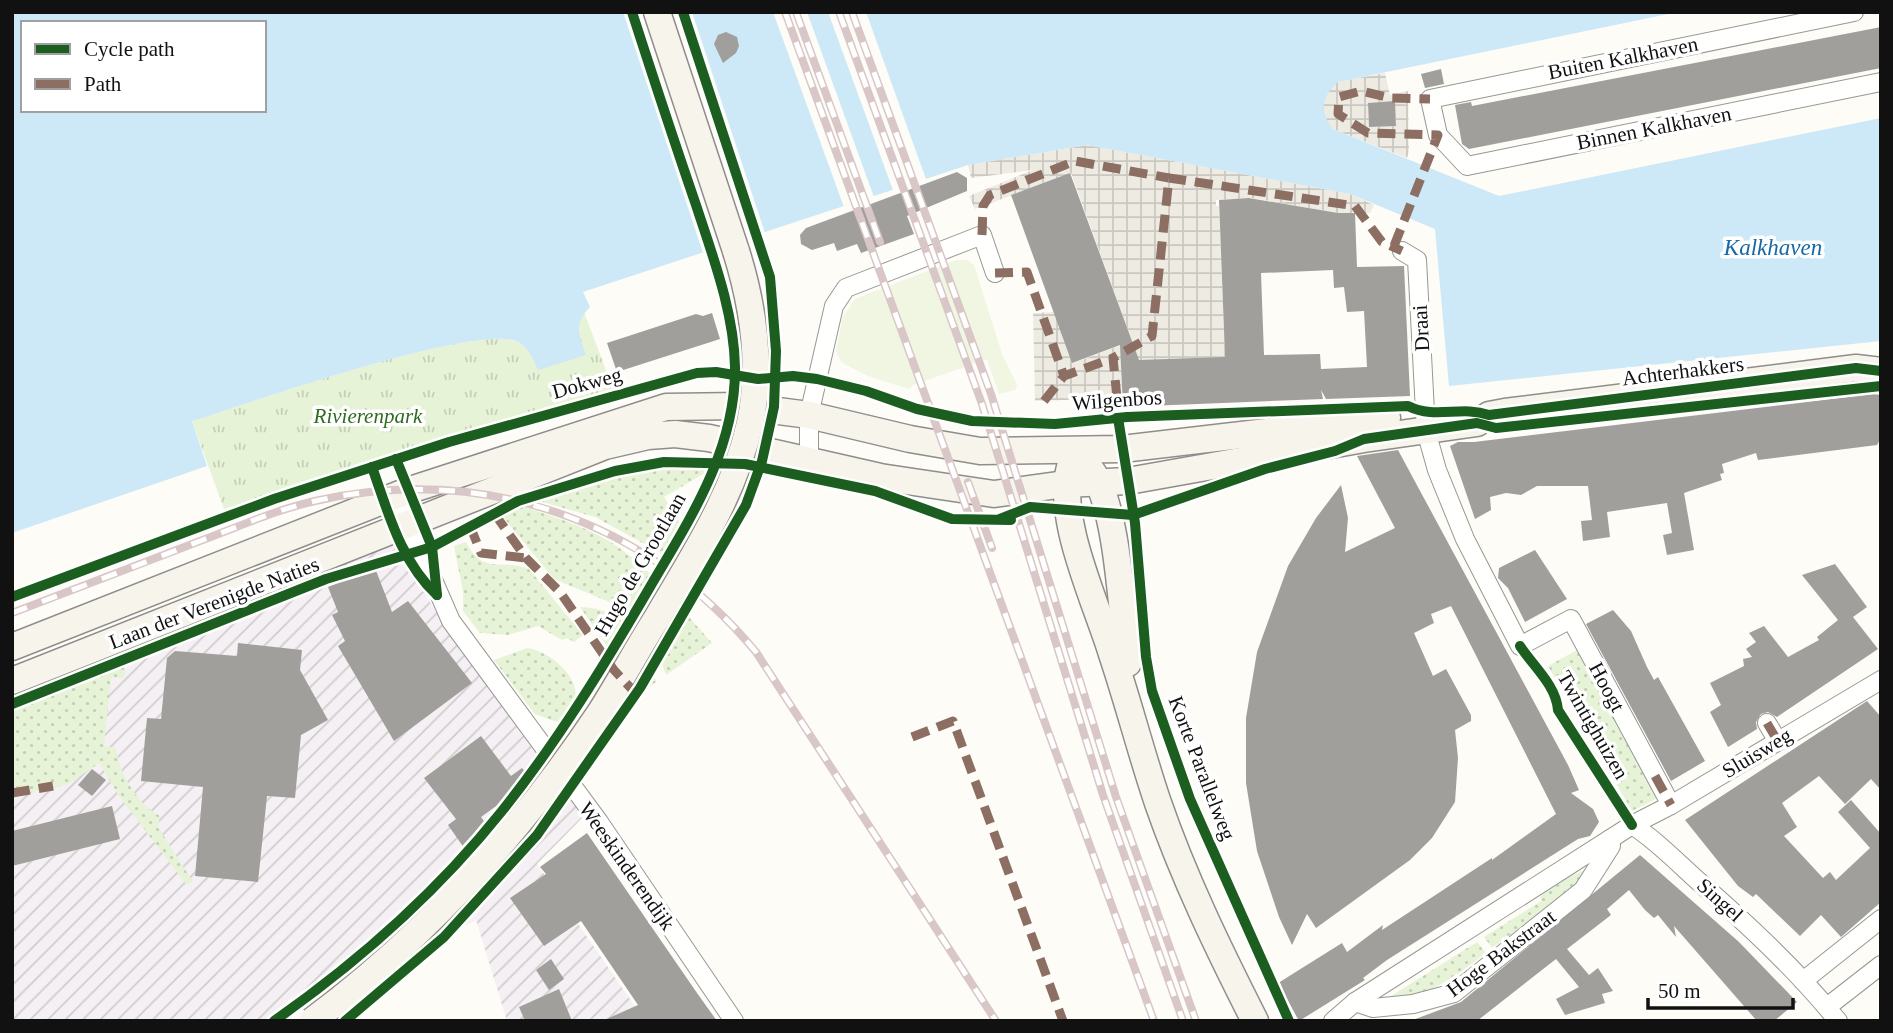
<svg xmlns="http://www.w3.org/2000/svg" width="1893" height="1033" font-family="Georgia,serif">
	<defs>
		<pattern id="industrial-furrows" width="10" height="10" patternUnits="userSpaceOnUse" patternTransform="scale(1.75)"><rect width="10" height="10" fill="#f5f0f3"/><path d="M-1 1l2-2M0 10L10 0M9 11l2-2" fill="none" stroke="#d1cdcf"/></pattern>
		<pattern id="grass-dots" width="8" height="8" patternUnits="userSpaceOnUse" patternTransform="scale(1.75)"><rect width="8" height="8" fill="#e7f3d7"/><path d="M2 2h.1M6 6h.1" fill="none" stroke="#c5cfb8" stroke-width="1.8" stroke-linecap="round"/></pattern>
		<pattern id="park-tufts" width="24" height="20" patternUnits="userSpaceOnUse" patternTransform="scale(1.75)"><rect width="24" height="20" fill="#e7f3d7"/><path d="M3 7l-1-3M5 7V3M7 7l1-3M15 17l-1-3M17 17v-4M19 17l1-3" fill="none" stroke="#c5cfb8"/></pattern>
		<pattern id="plaza-grid" width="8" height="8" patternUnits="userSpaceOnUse" patternTransform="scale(1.75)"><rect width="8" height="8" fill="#edebe2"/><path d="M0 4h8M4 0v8" fill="none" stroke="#cac8c1"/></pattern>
	</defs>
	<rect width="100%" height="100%" fill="#fdfcf7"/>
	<polygon fill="url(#industrial-furrows)" points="395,538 434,609 588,812 537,864 645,1021 507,1021 476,920 276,1021 12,1021 12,696 279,589"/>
	<g fill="url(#grass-dots)">
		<polygon points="663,466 717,466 664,497 681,524 663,554 595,517 532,499 606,474"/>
		<path d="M514 504C546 514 580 524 609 541 650 566 680 608 712 643L666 675 648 626 626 609 554 579 499 512Z"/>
		<path d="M466 542C483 576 501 558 529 569L583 635 574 642 567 638 562 640 538 626 508 635 480 633 463 611V592L454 546Z"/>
		<path d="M580 607C628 608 645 643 656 682L634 698 620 665Z"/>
		<path d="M527 648C560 653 600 698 557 722L535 714 494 660Z"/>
		<polygon points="1577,650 1662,796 1632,811 1548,666"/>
		<path d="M125 662 124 678 111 677 104 746 116 748C119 773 137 804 160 816L158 827 193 882 186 884 119 796 99 763 67 785 19 794 12 791V709Z"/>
		<polygon points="1592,867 1572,890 1492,948 1484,937 1541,901 1540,896 1569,877"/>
		<path d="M1477 942 1486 953C1454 977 1429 998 1388 998Z"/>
	</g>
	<path fill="url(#park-tufts)" d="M584 312 614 391 224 509 192 421C247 404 471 324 515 341 528 346 533 358 538 369L577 327Z"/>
	<polygon fill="#f0f6e1" points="956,260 967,260 974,265 1002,354 1017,385 1015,390 999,394 987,359 913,385 909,389 868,376 841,362 836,351 843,317 855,299"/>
	<g fill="url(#plaza-grid)" fill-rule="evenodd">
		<path d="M1385 73 1390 95 1408 91 1409 151 1407 158 1333 129 1323 117V105L1327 91 1337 82ZM1394 102 1396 125 1369 127 1368 103Z"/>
		<polygon points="1087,145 1350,194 1374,205 1370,213 1349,215 1252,198 1216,200 1216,206 1219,206 1225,358 1121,361 1122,398 1035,401 1033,313 1054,312 1073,363 1132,341 1071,173 975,209 969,196 1033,170 971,178 968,165"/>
	</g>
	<path fill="#cde8f7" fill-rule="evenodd" d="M12 12H1678L1338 82C1321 97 1319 111 1333 129L1499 196 1881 118V341L1449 386 1435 229 1350 194 1087 145 968 165 583 292 590 307C573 324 579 334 586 355L538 370C533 359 528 346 516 341 472 324 247 404 192 421L207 466 12 533ZM23 23H264V110H23Z"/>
	<g fill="#fdfcf7">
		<polygon points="623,12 692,12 766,236 704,256"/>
		<polygon points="773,12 807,12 875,200 845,210"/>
		<polygon points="828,12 866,12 927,182 894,193"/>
	</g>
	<g fill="#a19f9c" fill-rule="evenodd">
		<polygon points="1881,27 1881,68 1469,149 1462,144 1455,105 1471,102 1472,106"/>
		<polygon points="726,32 737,37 739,46 736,53 723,63 714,44 718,35"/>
		<polygon points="1441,69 1444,84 1425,88 1421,74"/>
		<polygon points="1395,101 1396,126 1369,127 1368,103"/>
		<polygon points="957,172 967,178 967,191 907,216 914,234 861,253 857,244 837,251 834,243 812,250 801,244 800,235 806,228"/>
		<path d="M1070 173 1139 360 1225 357 1219 200 1249 198 1338 213H1355L1357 267 1404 266 1410 396 1326 399 1321 390 1323 399 1123 407 1120 345 1072 363 1011 195ZM1333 270 1334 288 1344 287 1347 312 1364 311 1367 367 1321 369 1320 354 1264 355 1261 273Z"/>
		<polygon points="712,313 720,339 617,372 607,343 696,314 703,316"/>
		<polygon points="1873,394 1881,395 1881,438 1877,445 1758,460 1756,453 1722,464 1724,473 1720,474 1722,480 1684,493 1694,550 1667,555 1663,535 1672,533 1667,503 1607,512 1610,537 1583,541 1581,521 1592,520 1588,486 1537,486 1521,495 1506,493 1490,497 1491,510 1475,519 1450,446 1458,442 1474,442"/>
		<polygon points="1398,450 1568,765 1579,790 1571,793 1593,809 1599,822 1590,836 1578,839 1529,870 1387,960 1363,978 1365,980 1299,1021 1287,999 1284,1001 1275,985 1342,943 1347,952 1383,925 1382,930 1492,858 1492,860 1556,814 1451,606 1431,614 1434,623 1414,633 1433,676 1446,669 1471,715 1471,721 1455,730 1458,758 1455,802 1432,838 1410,860 1316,928 1307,914 1292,945 1279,917 1257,851 1246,783 1246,718 1257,652 1288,566 1316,518 1341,485 1348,518 1345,552 1395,528 1357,456"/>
		<polygon points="1535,550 1567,599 1525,622 1508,588 1498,578 1499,568"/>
		<polygon points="1835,564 1867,607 1853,617 1878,649 1777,717 1768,712 1761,714 1756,722 1757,729 1728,747 1710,712 1721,705 1710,683 1744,666 1743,659 1752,657 1746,649 1756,642 1749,633 1764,626 1788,657 1819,640 1817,637 1838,620 1802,575"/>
		<polygon points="375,568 392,612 408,601 472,683 394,741 338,646 345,641 332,615 338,612 328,587"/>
		<polygon points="1613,610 1631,631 1647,667 1654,680 1658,677 1705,761 1671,781 1586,624"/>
		<polygon points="238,643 302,650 300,670 328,720 301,735 295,798 267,796 258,882 195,876 203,787 141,781 147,718 161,719 167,658 175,651 237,656"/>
		<polygon points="1867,701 1881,717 1881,790 1871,779 1845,804 1819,776 1782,803 1797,827 1784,836 1823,878 1830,872 1836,880 1870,848 1838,812 1851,800 1881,834 1881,902 1841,937 1821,915 1800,936 1756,894 1753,897 1738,886 1685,820"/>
		<polygon points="481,736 511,776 522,768 532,780 481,817 491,831 469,855 448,825 456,819 424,778"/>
		<polygon points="92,769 106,780 92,796 78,785"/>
		<polygon points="112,806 120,839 12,866 12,831"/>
		<polygon points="587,833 697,993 717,1021 602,1021 638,1005 581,921 544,946 510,898 546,874 540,867"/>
		<polygon points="1640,855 1739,942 1797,1002 1774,1021 1757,1021 1674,926 1676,937 1658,915 1654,918 1645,910 1629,890 1607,909 1611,915 1567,949 1589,975 1598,968 1613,991 1602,994 1605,1003 1565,1015 1556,999 1579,987 1556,959 1477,1021 1410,1021 1461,1002"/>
		<polygon points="551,959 564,979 549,990 536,970"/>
		<polygon points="559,989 572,1021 525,1021 519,1007"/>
	</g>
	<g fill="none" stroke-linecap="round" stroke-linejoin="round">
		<g stroke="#979795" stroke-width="20">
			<g id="street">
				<polyline points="1854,12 1430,99 1438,135 1467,166 1881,82"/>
				<polyline points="1402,251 1417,260 1426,431 1437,470 1465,539 1520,646 1571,619 1671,805"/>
				<polyline points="809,460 809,415 834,306 846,288 982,235 995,273"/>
				<polyline points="396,495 451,621 599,822 734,1021"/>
				<polyline points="1767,723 1777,740"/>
				<path d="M1632 825C1656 840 1676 861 1697 880 1747 924 1796 969 1838 1021"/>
				<polyline points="1803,981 1881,919"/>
				<polyline points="1355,1002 1373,1008 1413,1004 1454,993 1583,890 1611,846 1610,839"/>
				<polyline points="1827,1007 1881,965"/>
				<polyline points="1333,1021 1355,1002 1632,825 1671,805 1881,680"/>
			</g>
		</g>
		<g stroke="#8e8d8b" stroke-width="29">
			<g id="secondary">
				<polyline points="657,12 736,251"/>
				<path d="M1070 467C1056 518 1095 600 1111 651 1128 701 1141 753 1158 803 1184 878 1219 950 1255 1021"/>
				<path d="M1091 470C1118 505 1122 616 1128 663"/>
				<polyline points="12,647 410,490 666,407 741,406 809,415 910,439 980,451 1122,449 1387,418"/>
				<polyline points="12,681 605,446 648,436 675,434 709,438 880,477 994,494 1065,484 1128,481 1364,439 1477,423 1489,415 1505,412 1856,368 1881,371"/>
			</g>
		</g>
		<use href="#street" stroke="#fffffe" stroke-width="18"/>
		<use href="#secondary" stroke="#f6f4eb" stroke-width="26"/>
		<g stroke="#d9c6c7" stroke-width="8">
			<g id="rail">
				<polyline points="785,12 1154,1021"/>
				<polyline points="796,12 880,242"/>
				<polyline points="839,12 982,404 1103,795 1183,1021"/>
				<polyline points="852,12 991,394 1116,797 1196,1021"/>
				<polyline points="968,482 992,548"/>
				<path d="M12 613C75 589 138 565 200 541 238 527 275 510 315 501 484 463 646 520 756 652L996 1021"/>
			</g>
		</g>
		<use href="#rail" stroke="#fff" stroke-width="5" stroke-dasharray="16" stroke-linecap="butt"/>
		<g stroke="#8e8d8b" stroke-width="29" stroke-linecap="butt">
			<path id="secondary-bridge" d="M312 1021C426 936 521 831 600 713 620 682 637 649 657 618 694 555 734 495 750 423 762 366 753 305 736 251"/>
		</g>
		<use href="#secondary-bridge" stroke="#f6f4eb" stroke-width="26"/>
		<g stroke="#8d6e63" stroke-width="9" stroke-dasharray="18 9" stroke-linecap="butt">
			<polyline points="982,235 983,206 990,195 1075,161 1169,178"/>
			<polyline points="1394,246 1438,135 1368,133 1338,114 1339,97 1361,91 1391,98 1430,99"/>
			<polyline points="995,273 1027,272 1064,376"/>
			<polyline points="1117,398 1113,358 1152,336 1169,178 1355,206 1382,242 1402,251"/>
			<polyline points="1044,401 1064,376 1113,358"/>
			<polyline points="494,513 526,558 560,592 614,670 639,697"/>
			<polyline points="470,526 481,553 526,558"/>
			<polyline points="1767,723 1777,740"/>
			<polyline points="912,737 953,721 1063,1021"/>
			<polyline points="1655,776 1671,805"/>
			<polyline points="12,793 53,786"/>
		</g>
		<g stroke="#fff" stroke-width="15">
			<g id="cycleway">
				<polyline points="1118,418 1135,523 1146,657 1152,691 1190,799 1289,1021"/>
				<polyline points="396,459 432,547 437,595"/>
				<path d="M372 467C388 512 401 562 437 595"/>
				<polyline points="1000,519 1030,507 1133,515 1265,469 1335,451 1364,439 1477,423 1496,428 1881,386"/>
				<path d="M12 597 274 499 449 442 697 373 716 372 758 379 793 376 817 379 866 391 917 409 972 421 1055 424 1127 417 1408 406C1436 420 1460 405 1489 415L1856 368 1881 371"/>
				<path d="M1520 646C1533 666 1556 685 1558 710L1632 825"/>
				<polyline points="12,704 326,579 432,547 518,501 615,471 664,462 745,464 875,491 952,519 1011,520"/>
				<path d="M274 1021C358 962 438 891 502 811 558 741 605 664 650 587 690 519 736 449 735 367 734 312 713 257 696 205 674 141 653 77 632 12"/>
				<polyline points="345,1021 444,937 537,835 640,688 746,505 762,461 774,407 776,351 770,277 683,12"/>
			</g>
		</g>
		<use href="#cycleway" stroke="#1b5e20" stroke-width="10"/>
	</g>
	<g text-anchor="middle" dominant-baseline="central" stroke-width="7" stroke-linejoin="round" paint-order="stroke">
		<g font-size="21" fill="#111" stroke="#fff">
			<text transform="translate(1623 58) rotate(-11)">Buiten Kalkhaven</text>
			<text transform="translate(1654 128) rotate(-11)">Binnen Kalkhaven</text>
			<text transform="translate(1421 328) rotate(-93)">Draai</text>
			<text transform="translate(1683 371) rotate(-7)">Achterhakkers</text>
			<text transform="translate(587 383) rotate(-15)">Dokweg</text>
			<text transform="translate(1117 400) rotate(-4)">Wilgenbos</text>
			<text transform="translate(640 564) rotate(-60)">Hugo de Grootlaan</text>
			<text transform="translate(214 603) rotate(-21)">Laan der Verenigde Naties</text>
			<text transform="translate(1607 687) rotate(62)">Hoogt</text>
			<text transform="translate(1593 725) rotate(60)">Twintighuizen</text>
			<text transform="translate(1757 753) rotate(-31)">Sluisweg</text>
			<text transform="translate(1202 768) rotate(69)">Korte Parallelweg</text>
			<text transform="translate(627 866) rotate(55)">Weeskinderendijk</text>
			<text transform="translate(1720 900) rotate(42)">Singel</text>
			<text transform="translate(1501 953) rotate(-37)">Hoge Bakstraat</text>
		</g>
		<g font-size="21" font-style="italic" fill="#2f6b1f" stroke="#fff">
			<text x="368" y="416">Rivierenpark</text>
		</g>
		<g font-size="23" font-style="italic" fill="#1768a6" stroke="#fff">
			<text x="1773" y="247">Kalkhaven</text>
		</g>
	</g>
	<rect width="1893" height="1033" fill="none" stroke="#111111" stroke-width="28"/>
	<rect x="21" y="21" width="245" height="91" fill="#ffffff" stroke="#a0a0a0" stroke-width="2"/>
	<rect x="35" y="44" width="35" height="10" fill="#1b5e20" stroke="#a0a0a0" stroke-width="2"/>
	<text x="84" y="56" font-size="21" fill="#111111">Cycle path</text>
	<rect x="35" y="79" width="35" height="10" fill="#8d6e63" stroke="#a0a0a0" stroke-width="2"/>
	<text x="84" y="91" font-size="21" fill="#111111">Path</text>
	<path d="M1648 998v10h145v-10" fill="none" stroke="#111111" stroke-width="3.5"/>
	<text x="1658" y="998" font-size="21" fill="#111111" stroke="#ffffff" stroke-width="5" paint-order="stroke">50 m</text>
</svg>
